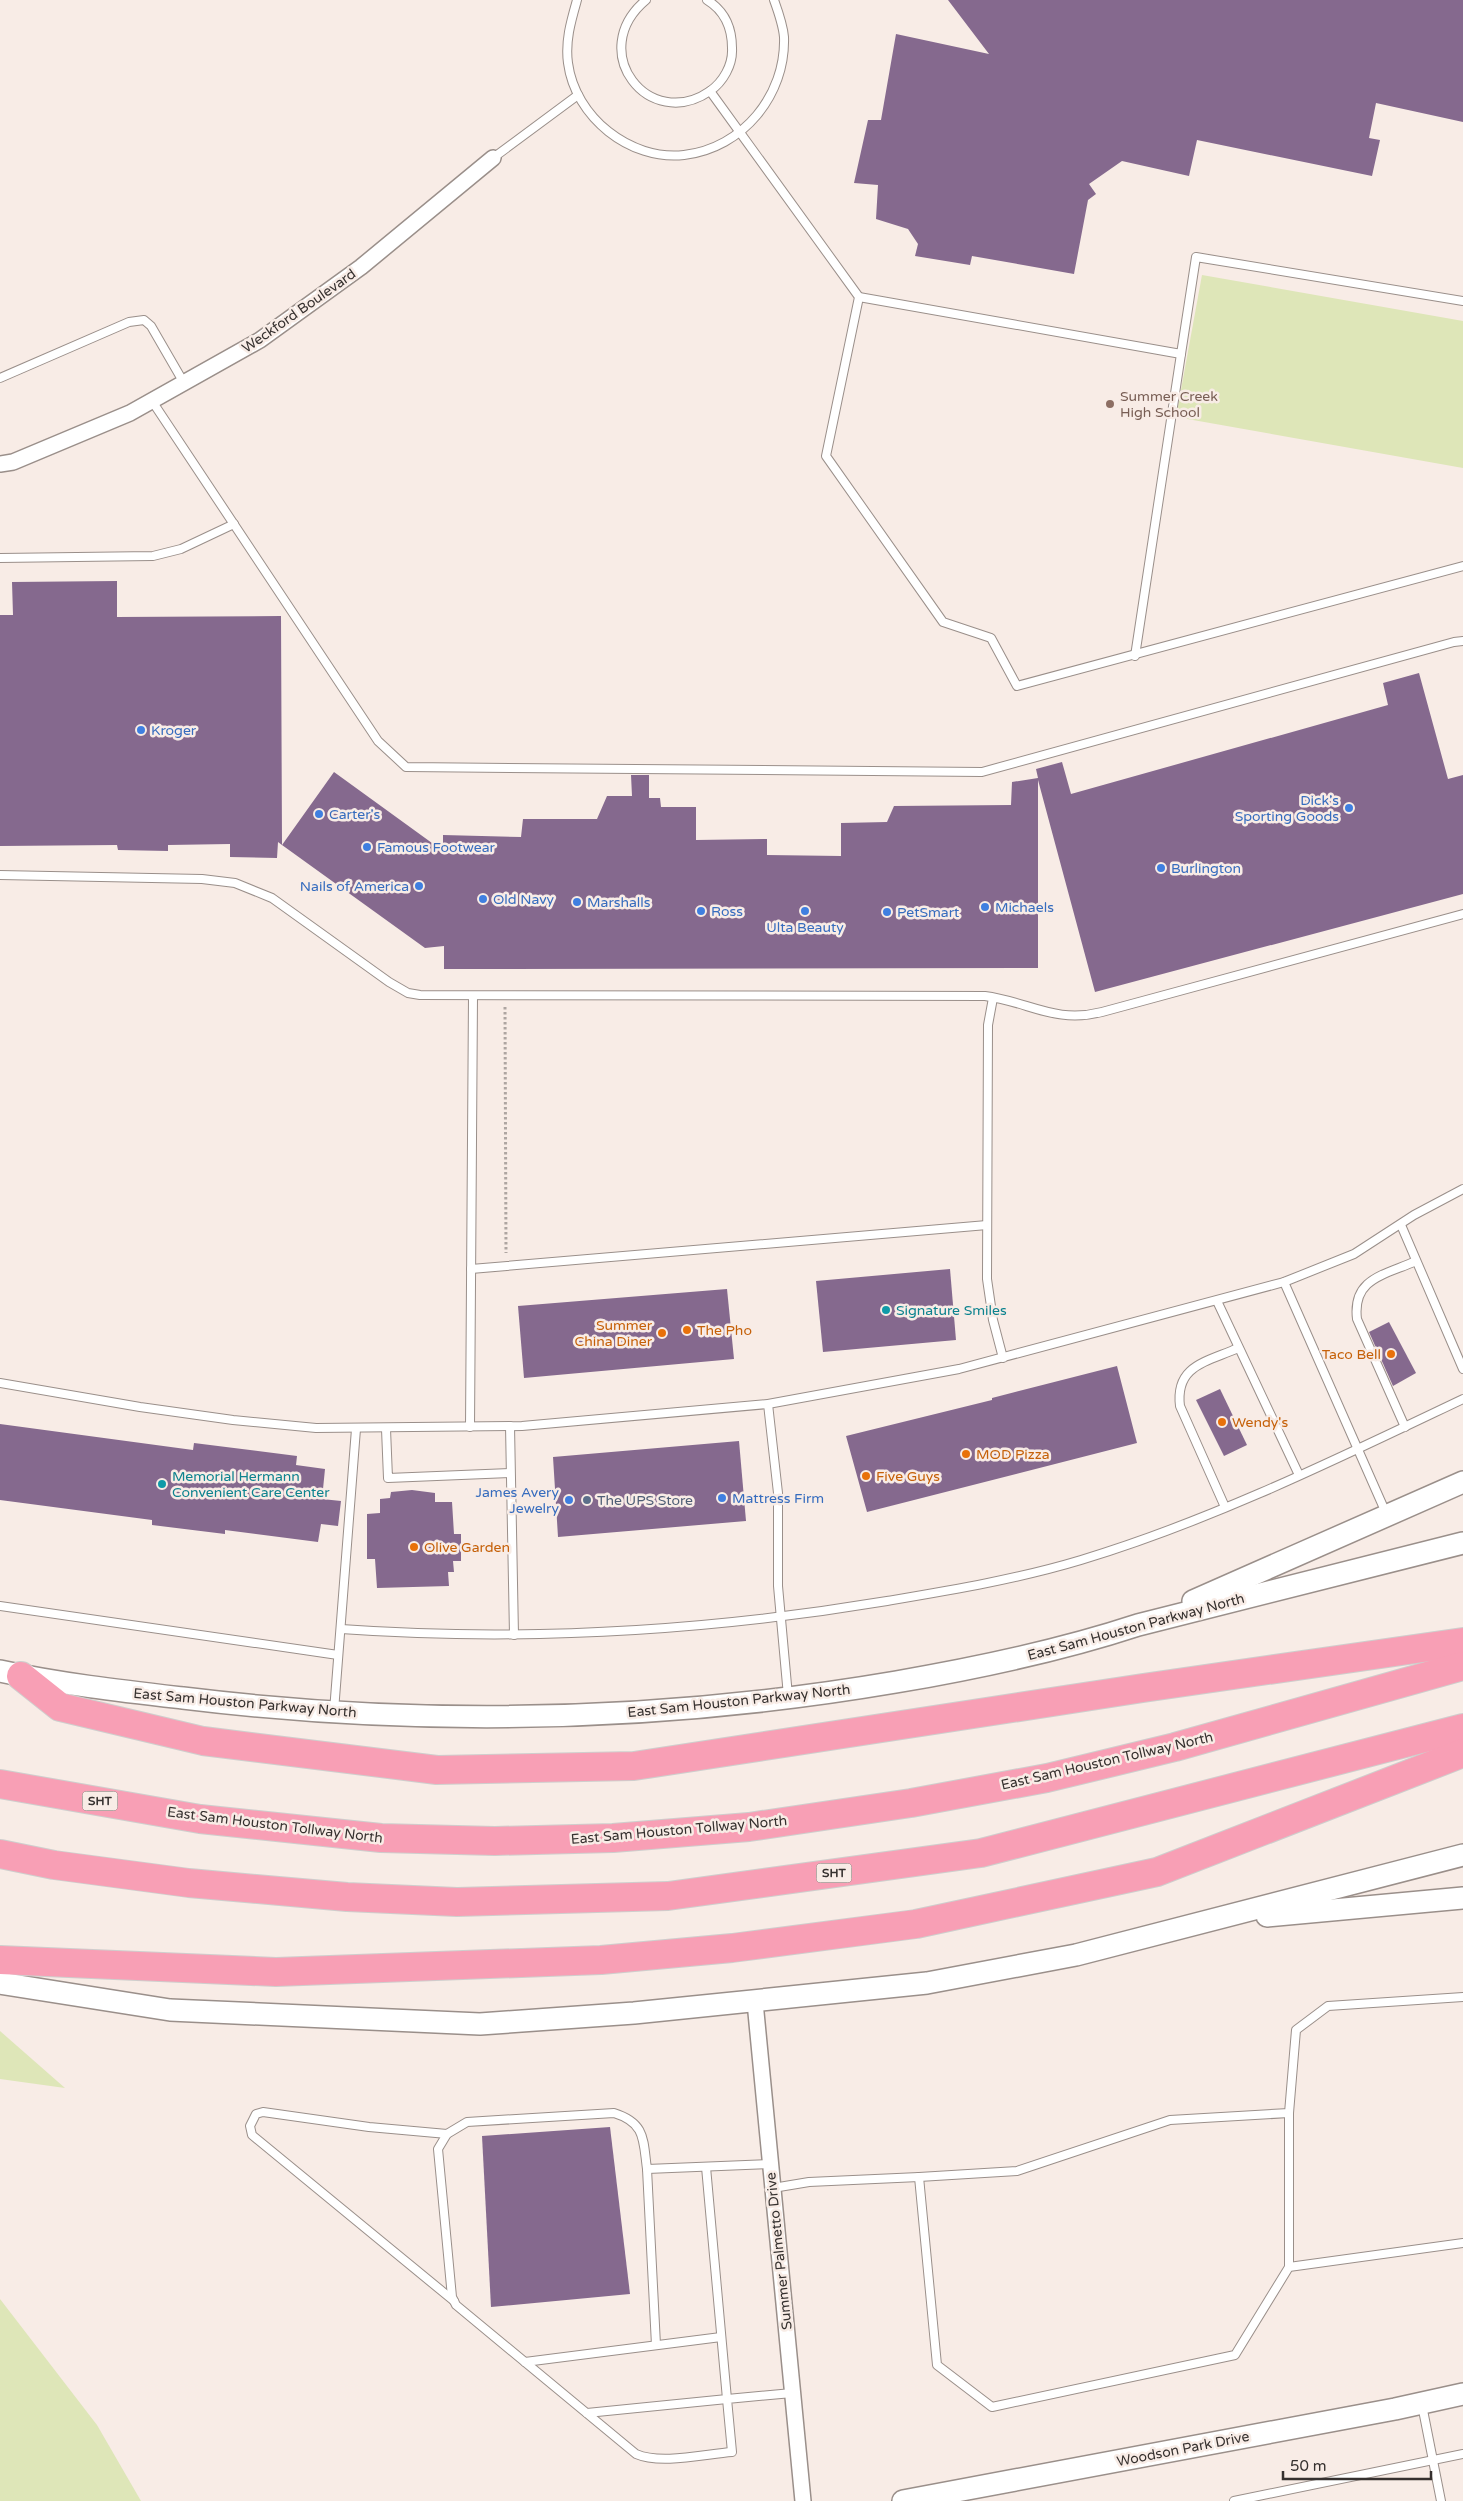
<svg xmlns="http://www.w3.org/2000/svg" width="1463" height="2501" font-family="'Varela Round',sans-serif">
	<rect width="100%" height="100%" fill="#f8ece6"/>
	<g fill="#dee6b8">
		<polygon points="1202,275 1463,321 1463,468 1176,417"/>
		<polygon points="0,2031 65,2088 0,2079"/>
		<polygon points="0,2299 97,2425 141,2501 0,2501"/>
	</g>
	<g fill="#85698e">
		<polygon points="948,0 1463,0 1463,122 1376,103 1369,138 1380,140 1372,176 1197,140 1189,176 1122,161 1089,184 1096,194 1088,200 1074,274 972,256 970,265 915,256 918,244 908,229 876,219 878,185 854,183 868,120 881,120 896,34 989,54"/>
		<polygon points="117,581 117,617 281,616 282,845 278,842 277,858 230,857 230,844 168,845 168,851 118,850 117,845 0,846 0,615 13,615 12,582"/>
		<polygon points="1419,673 1448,779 1463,775 1463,894 1095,992 1038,780 1038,968 444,969 444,946 425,948 282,845 334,772 443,851 443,835 521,837 523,819 597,819 607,796 632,796 631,775 649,775 649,798 660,798 661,807 696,807 696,840 767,839 767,855 841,856 841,823 887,822 894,806 1011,805 1012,782 1038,778 1036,769 1062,762 1071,794 1388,705 1383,683"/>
		<polygon points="950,1269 956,1340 823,1352 816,1281"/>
		<polygon points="727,1289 734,1359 524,1378 518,1306"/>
		<polygon points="1389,1322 1416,1373 1393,1386 1369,1332"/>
		<polygon points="1117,1366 1137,1443 867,1512 846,1436 992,1400 992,1398"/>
		<polygon points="1220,1389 1247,1445 1224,1456 1196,1400"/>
		<polygon points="0,1424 193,1450 194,1443 297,1456 296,1465 325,1469 322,1499 341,1501 338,1526 321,1524 318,1542 225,1530 225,1534 152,1525 152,1520 0,1500"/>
		<polygon points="739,1441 746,1521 558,1537 553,1457"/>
		<polygon points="412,1490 435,1493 435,1502 452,1502 454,1534 461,1534 461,1561 453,1561 454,1572 448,1572 449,1586 377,1588 375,1559 367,1559 367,1514 380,1513 380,1499 390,1498 391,1492"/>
		<polygon points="610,2127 630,2294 491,2307 482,2136"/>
	</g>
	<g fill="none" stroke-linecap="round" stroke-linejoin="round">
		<g stroke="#9a8f8a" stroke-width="10">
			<g id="lane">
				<path d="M577 0C571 21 565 41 568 63 575 117 630 161 684 155 743 148 786 95 784 37 783 25 778 11 774 0"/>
				<path d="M646 0C585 51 649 133 710 91 723 82 733 65 732 48 732 28 725 11 707 0"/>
				<polyline points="710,91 859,297 826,456 943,622 991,638 1017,686 1463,566"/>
				<polyline points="493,158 578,95"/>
				<polyline points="859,297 1181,354 1196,257 1463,301"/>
				<polyline points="0,378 129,322 144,320 151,326 184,383"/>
				<polyline points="152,401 378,741 406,767 982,772 1454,642 1463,641"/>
				<polyline points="0,558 153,556 181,549 234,524"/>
				<polyline points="1135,656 1181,354"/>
				<path d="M0 875 202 879 235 883 272 898 389 982 408 993 420 995 985 996C1030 1002 1055 1024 1102 1012L1463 914"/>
				<polyline points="993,998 988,1025 987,1279 993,1320 1003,1358"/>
				<polyline points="1401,1225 1463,1369"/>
				<polyline points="471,1269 987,1225"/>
				<polyline points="1284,1282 1386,1513"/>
				<polyline points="1217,1301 1299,1475"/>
				<polyline points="0,1383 140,1407 233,1420 316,1428 522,1426 768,1404 959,1369 1284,1282 1354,1254 1414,1215 1463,1189"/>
				<polyline points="768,1404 778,1493 778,1586 788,1696"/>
				<polyline points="510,1426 514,1635"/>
				<polyline points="470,1427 473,996"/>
				<path d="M1405 1427 1357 1319C1352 1278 1385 1275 1416 1261"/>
				<polyline points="386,1429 388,1478 510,1473"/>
				<path d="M1225 1507 1180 1406C1175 1365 1207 1362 1238 1348"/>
				<polyline points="0,1606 338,1655"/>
				<path d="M341 1629C523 1642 707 1631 887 1601 952 1590 1018 1579 1081 1560 1213 1520 1339 1458 1463 1399"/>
				<polyline points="334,1711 356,1429"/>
				<polyline points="447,2134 369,2127 263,2112 256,2114 250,2126 252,2135 454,2301"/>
				<path d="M770 2164 647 2169C643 2140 646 2123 614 2113L467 2122 447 2134 438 2149 452 2297 456 2305 636 2454C661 2465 705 2454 732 2452L727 2399 792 2393"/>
				<polyline points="647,2169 656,2345"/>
				<polyline points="919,2177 1017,2171 1170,2120 1289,2113 1296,2030 1328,2006 1463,1997"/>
				<polyline points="773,2188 809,2182 919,2177 937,2365 992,2407 1235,2355 1289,2267 1463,2243"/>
				<polyline points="1289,2267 1289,2113"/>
				<polyline points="525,2362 721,2337"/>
				<polyline points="1422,2405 1441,2501"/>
				<polyline points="587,2413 727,2399 706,2167"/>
				<polyline points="1234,2501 1463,2454"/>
			</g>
		</g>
		<g stroke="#9a8f8a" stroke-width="18">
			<g id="street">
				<polyline points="0,464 13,462 130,413 260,340 361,267 493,158"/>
				<polyline points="755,2002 803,2501"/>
			</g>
		</g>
		<g stroke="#9a8f8a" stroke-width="24">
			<g id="secondary">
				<polyline points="1193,1601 1463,1482"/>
				<path d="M0 1671C60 1684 122 1691 183 1698 420 1727 661 1722 896 1682 978 1668 1059 1651 1138 1625L1463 1543"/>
				<polyline points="1267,1916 1463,1898"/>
				<polyline points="0,1983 170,2010 480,2024 634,2013 927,1983 1076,1955 1463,1855"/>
				<polyline points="903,2501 1395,2409 1463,2394"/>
			</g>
		</g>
		<g stroke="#cfcecd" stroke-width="30">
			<g id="highway">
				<polyline points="21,1676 60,1707 203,1741 437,1770 634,1766 1143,1688 1463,1642"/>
				<polyline points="0,1784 200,1819 381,1838 495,1841 613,1838 749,1827 911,1803 1047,1778 1175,1747 1463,1666"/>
				<polyline points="0,1854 54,1865 189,1883 347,1897 457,1902 668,1896 981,1853 1463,1728"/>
				<polyline points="0,1960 276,1972 601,1960 732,1948 916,1924 1157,1872 1463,1753"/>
			</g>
		</g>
		<polyline stroke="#aea5a1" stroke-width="3" stroke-dasharray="2.5 2.5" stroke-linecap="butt" points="505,1007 506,1253"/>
		<use href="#lane" stroke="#fff" stroke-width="8"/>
		<use href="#street" stroke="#fff" stroke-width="15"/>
		<use href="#secondary" stroke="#fff" stroke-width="21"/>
		<use href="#highway" stroke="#f89fb5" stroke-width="28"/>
	</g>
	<circle fill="#8d6e63" stroke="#f8ece6" stroke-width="2" cx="1110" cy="404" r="5"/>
	<g fill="#3f7fe0" stroke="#f8ece6" stroke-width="2">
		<circle cx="141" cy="730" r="5"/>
		<circle cx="1349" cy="808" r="5"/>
		<circle cx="319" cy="814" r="5"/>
		<circle cx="367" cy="847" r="5"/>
		<circle cx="1161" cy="868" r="5"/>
		<circle cx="419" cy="886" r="5"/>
		<circle cx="483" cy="899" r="5"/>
		<circle cx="577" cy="902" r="5"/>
		<circle cx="985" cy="907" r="5"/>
		<circle cx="701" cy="911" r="5"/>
		<circle cx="805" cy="911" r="5"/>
		<circle cx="887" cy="912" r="5"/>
		<circle cx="722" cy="1498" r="5"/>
		<circle cx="569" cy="1500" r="5"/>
	</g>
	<g fill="#0f9aa8" stroke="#f8ece6" stroke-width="2">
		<circle cx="886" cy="1310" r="5"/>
		<circle cx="162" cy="1484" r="5"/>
	</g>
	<g fill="#e8710a" stroke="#f8ece6" stroke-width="2">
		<circle cx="687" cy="1330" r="5"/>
		<circle cx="662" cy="1333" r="5"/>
		<circle cx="1391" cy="1354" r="5"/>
		<circle cx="1222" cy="1422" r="5"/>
		<circle cx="966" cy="1454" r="5"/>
		<circle cx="866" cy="1476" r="5"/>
		<circle cx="414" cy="1547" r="5"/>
	</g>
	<circle fill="#5c6f8a" stroke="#f8ece6" stroke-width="2" cx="587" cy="1500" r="5"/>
	<g text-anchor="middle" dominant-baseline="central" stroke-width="5" stroke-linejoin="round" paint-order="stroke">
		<g fill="#f8ece6" stroke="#706966" stroke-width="1">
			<rect x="82.5" y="1791.5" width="35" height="19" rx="4"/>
			<rect x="816.5" y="1863.5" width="35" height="19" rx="4"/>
		</g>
		<g font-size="12" font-weight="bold" fill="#36312f">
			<text x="100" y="1801">SHT</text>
			<text x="834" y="1873">SHT</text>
		</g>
		<g font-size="14" fill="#36312f" stroke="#f8ece6">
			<text transform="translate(299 311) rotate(-35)">Weckford Boulevard</text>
			<text transform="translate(1136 1627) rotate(-15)">East Sam Houston Parkway North</text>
			<text transform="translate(739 1701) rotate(-6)">East Sam Houston Parkway North</text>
			<text transform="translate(245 1703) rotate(5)">East Sam Houston Parkway North</text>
			<text transform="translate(1107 1761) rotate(-13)">East Sam Houston Tollway North</text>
			<text transform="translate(275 1825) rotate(7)">East Sam Houston Tollway North</text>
			<text transform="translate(679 1830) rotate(-5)">East Sam Houston Tollway North</text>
			<text transform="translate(779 2251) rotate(-96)">Summer Palmetto Drive</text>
			<text transform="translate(1183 2449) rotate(-11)">Woodson Park Drive</text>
		</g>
		<g font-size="14" fill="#785e54" stroke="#f8ece6" text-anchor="start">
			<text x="1120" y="396">Summer Creek<tspan x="1120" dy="16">High School</tspan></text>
		</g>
		<g font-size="14" fill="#366cbe" stroke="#f8ece6" text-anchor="start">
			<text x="151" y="730">Kroger</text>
			<text x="1339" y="800" text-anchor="end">Dick's<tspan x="1339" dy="16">Sporting Goods</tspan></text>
			<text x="329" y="814">Carter's</text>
			<text x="377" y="847">Famous Footwear</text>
			<text x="1171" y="868">Burlington</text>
			<text x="409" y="886" text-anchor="end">Nails of America</text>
			<text x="493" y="899">Old Navy</text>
			<text x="587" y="902">Marshalls</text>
			<text x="995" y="907">Michaels</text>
			<text x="711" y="911">Ross</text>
			<text x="897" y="912">PetSmart</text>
			<text x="805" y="927" text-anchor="middle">Ulta Beauty</text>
			<text x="559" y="1492" text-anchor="end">James Avery<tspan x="559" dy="16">Jewelry</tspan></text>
			<text x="732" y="1498">Mattress Firm</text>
		</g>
		<g font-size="14" fill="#0d838f" stroke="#f8ece6" text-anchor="start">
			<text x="896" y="1310">Signature Smiles</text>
			<text x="172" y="1476">Memorial Hermann<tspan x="172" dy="16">Convenient Care Center</tspan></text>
		</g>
		<g font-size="14" fill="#c56008" stroke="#f8ece6" text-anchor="start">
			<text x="652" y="1325" text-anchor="end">Summer<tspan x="652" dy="16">China Diner</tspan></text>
			<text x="697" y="1330">The Pho</text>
			<text x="1381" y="1354" text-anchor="end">Taco Bell</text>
			<text x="1232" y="1422">Wendy's</text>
			<text x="976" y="1454">MOD Pizza</text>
			<text x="876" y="1476">Five Guys</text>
			<text x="424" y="1547">Olive Garden</text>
		</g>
		<g font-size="14" fill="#4e5e75" stroke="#f8ece6" text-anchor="start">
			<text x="597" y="1500">The UPS Store</text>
		</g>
	</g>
	<path d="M1283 2471v8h148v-8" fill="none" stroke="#36312f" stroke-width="2.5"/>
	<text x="1290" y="2471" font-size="15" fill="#36312f" stroke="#f8ece6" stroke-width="4" paint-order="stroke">50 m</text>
</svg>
